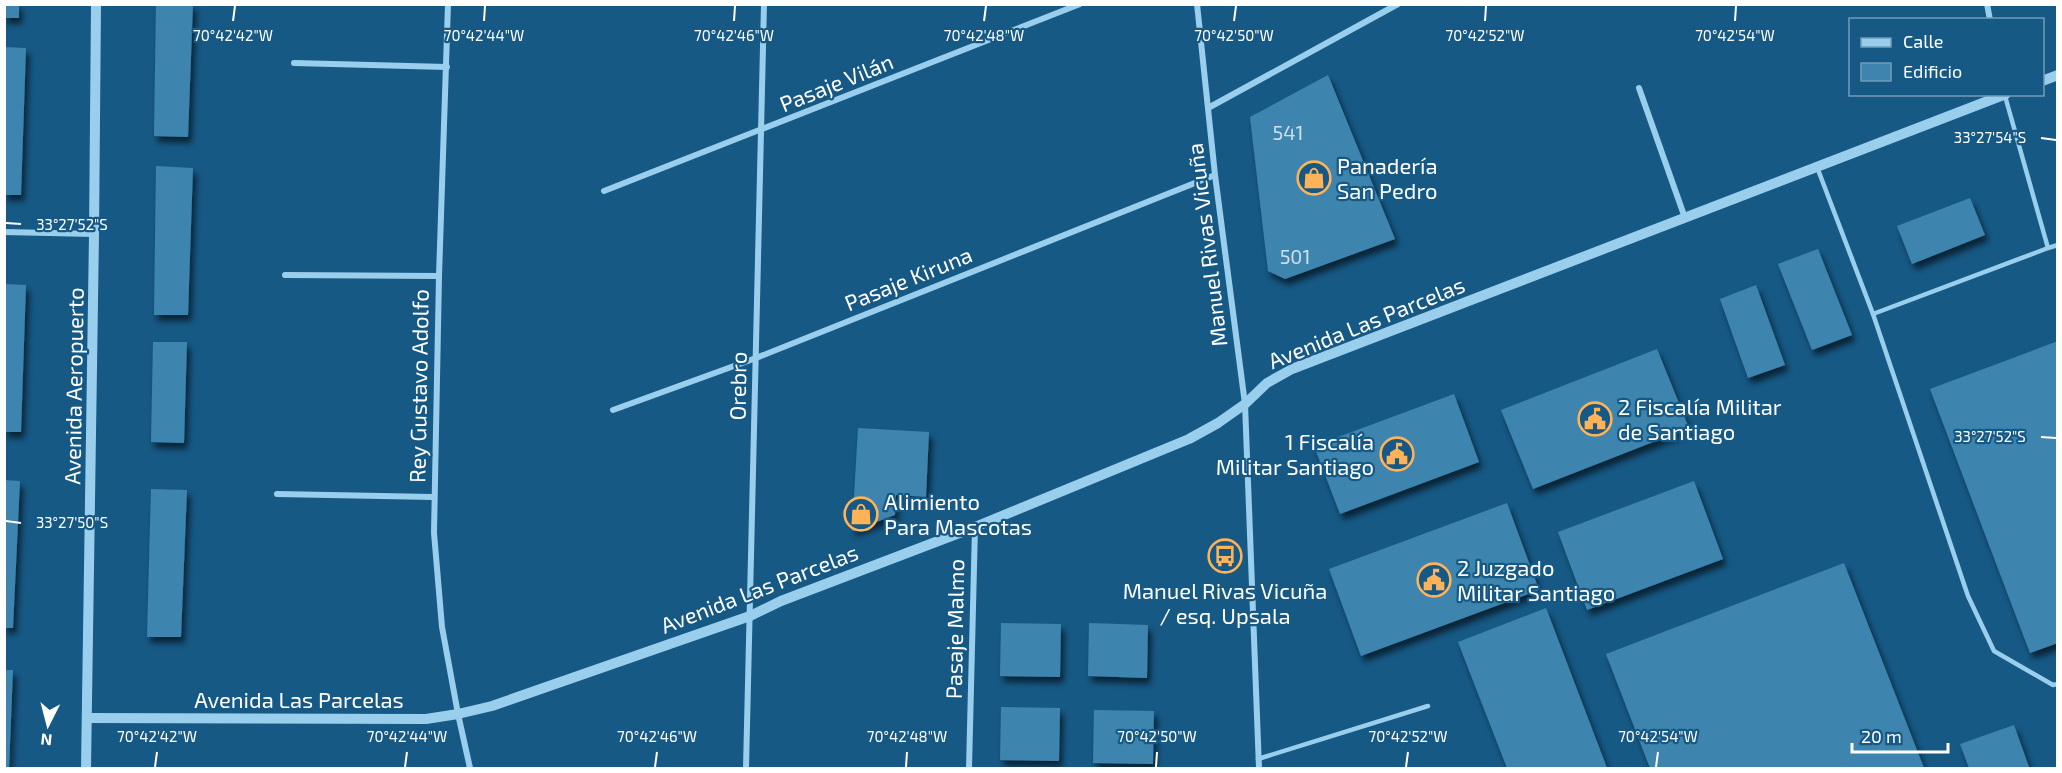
<svg xmlns="http://www.w3.org/2000/svg" width="2062" height="773" font-family="'Exo 2',sans-serif">
	<defs>
		<filter id="shadow"><feDropShadow dx="3.5" dy="6" stdDeviation="3" flood-color="#0009"/></filter>
	</defs>
	<rect width="100%" height="100%" fill="#165985"/>
	<g fill="#3e84af" filter="url(#shadow)">
		<rect x="4" y="4" width="15" height="14"/>
		<polygon points="156,4 193,4 188,137 154,136"/>
		<polygon points="4,47 26,48 21,195 4,195"/>
		<polygon points="1328,75 1395,239 1285,279 1268,271 1250,117"/>
		<polygon points="156,166 193,168 188,315 154,315"/>
		<polygon points="1970,198 1985,235 1912,264 1897,226"/>
		<polygon points="1818,249 1852,335 1812,350 1778,264"/>
		<polygon points="4,284 26,285 21,432 4,432"/>
		<polygon points="1756,285 1785,365 1748,378 1720,299"/>
		<polygon points="2058,341 2058,643 2030,653 1930,389"/>
		<polygon points="153,342 187,342 184,443 151,442"/>
		<polygon points="1657,349 1689,428 1533,489 1501,410"/>
		<polygon points="1454,394 1479,462 1340,514 1314,446"/>
		<polygon points="858,428 929,432 926,497 896,495 895,515 852,531"/>
		<polygon points="4,480 20,481 13,628 4,628"/>
		<polygon points="1694,481 1723,559 1587,610 1558,532"/>
		<polygon points="151,489 187,490 181,637 147,637"/>
		<polygon points="1507,503 1539,590 1361,656 1329,569"/>
		<polygon points="1844,563 1924,768 1650,768 1606,654"/>
		<polygon points="1546,608 1607,768 1507,768 1458,642"/>
		<polygon points="1001,623 1061,624 1060,677 1000,676"/>
		<polygon points="1089,623 1148,625 1147,678 1088,676"/>
		<polygon points="4,670 13,670 9,768 4,768"/>
		<polygon points="1001,707 1060,708 1059,761 1000,760"/>
		<polygon points="1094,710 1154,711 1153,764 1093,763"/>
		<polygon points="2014,725 2029,767 2025,768 1969,768 1960,744"/>
	</g>
	<g fill="none" stroke-linecap="round" stroke-linejoin="round">
		<g stroke="#9aceed" stroke-width="4.5">
			<polyline points="2005,96 2048,248 2058,245"/>
			<polyline points="1817,167 1873,314 1968,596 1994,651 2053,685 2058,684"/>
			<polyline points="1873,314 2048,248"/>
			<polyline points="1258,759 1428,706"/>
		</g>
		<g stroke="#9aceed" stroke-width="6">
			<polyline points="448,4 439,276 434,533 442,627 458,714 470,768"/>
			<polyline points="1197,4 1215,175 1245,404 1259,768"/>
			<polyline points="1987,4 1990,20"/>
			<polyline points="294,63 447,67"/>
			<polyline points="1639,88 1685,218"/>
			<polyline points="1208,108 1398,4"/>
			<polyline points="604,191 1080,4"/>
			<polyline points="4,232 94,234"/>
			<polyline points="285,275 439,276"/>
			<polyline points="613,410 756,358 1215,175"/>
			<polyline points="277,494 433,497"/>
			<polyline points="746,768 764,4"/>
			<polyline points="969,768 975,527"/>
		</g>
		<g stroke="#9aceed" stroke-width="10">
			<polyline points="2042,81 2058,75"/>
			<polyline points="87,718 426,719 458,714 492,706 750,616 781,601 975,527 1189,439 1218,423 1245,404 1267,383 1292,369 2006,94"/>
			<polyline points="86,768 94,234 96,4"/>
		</g>
	</g>
	<path fill="none" stroke="#fff" stroke-width="2" d="M233 21 235 6M484 21 485 6M734 21 735 6M984 21 986 6M1234 21 1236 6M1485 21 1486 6M1735 21 1736 6M2041 138 2056 140M6 223 21 224M2041 437 2056 438M6 521 21 523M155 767 157 752M405 767 407 752M655 767 657 752M906 767 907 752M1156 767 1157 752M1406 767 1408 752M1656 767 1658 752"/>
	<defs>
		<g id="shop-ring" transform="scale(1.725)"><circle r="9.5" fill="#165985" stroke="#ffb257" stroke-width="1.5"/><path d="M-5-2.5h2.3a2.7 3.5 0 0 1 5.4 0H5L5.5 6h-11ZM-1.5-2.5h3a1.5 2.3 0 0 0-3 0Z" fill="#ffb257"/></g>
		<g id="civic-ring" transform="scale(1.725)"><circle r="9.5" fill="#165985" stroke="#ffb257" stroke-width="1.5"/><path d="M-.6-6.5H3V-4.5H.6V-3L4-1V1h2V6H-6V1h2V-1L-.6-3ZM-1.2 2.5V6h2.4V2.5Z" fill="#ffb257"/></g>
		<g id="bus-ring" transform="scale(1.725)"><circle r="9.5" fill="#165985" stroke="#ffb257" stroke-width="1.5"/><path d="M-5-6H5V4H4V6H2V4H-2V6H-4V4H-5ZM-3.5-4V0h7V-4ZM-3.5 1.2v1.5H-2V1.2ZM2 1.2v1.5H3.5V1.2Z" fill="#ffb257"/></g>
	</defs>
	<g fill-rule="evenodd">
		<use href="#shop-ring" x="1314" y="178"/>
		<use href="#civic-ring" x="1595" y="419"/>
		<use href="#civic-ring" x="1397" y="454"/>
		<use href="#shop-ring" x="861" y="514"/>
		<use href="#bus-ring" x="1225" y="556"/>
		<use href="#civic-ring" x="1434" y="580"/>
	</g>
	<g text-anchor="middle" dominant-baseline="central" stroke-width="4.5" stroke-linejoin="round" paint-order="stroke">
		<g font-size="20" fill="#cfe0eb">
			<text x="1288" y="132">541</text>
			<text x="1295" y="256">501</text>
		</g>
		<g font-size="22" fill="#fff" stroke="#165985">
			<text transform="translate(836 82) rotate(-22)">Pasaje Vilán</text>
			<text transform="translate(1206 245) rotate(-97)">Manuel Rivas Vicuña</text>
			<text transform="translate(908 278) rotate(-22)">Pasaje Kiruna</text>
			<text transform="translate(1366 322) rotate(-22)">Avenida Las Parcelas</text>
			<text transform="translate(73 386) rotate(-89)">Avenida Aeropuerto</text>
			<text transform="translate(418 386) rotate(-89)">Rey Gustavo Adolfo</text>
			<text transform="translate(737 386) rotate(-89)">Orebro</text>
			<text transform="translate(759 588) rotate(-21)">Avenida Las Parcelas</text>
			<text transform="translate(954 629) rotate(-89)">Pasaje Malmo</text>
			<text x="299" y="699">Avenida Las Parcelas</text>
		</g>
		<g font-size="22" fill="#fff" stroke="#165985" text-anchor="start">
			<text x="1337" y="165">Panadería<tspan x="1337" dy="25">San Pedro</tspan></text>
			<text x="1618" y="406">2 Fiscalía Militar<tspan x="1618" dy="25">de Santiago</tspan></text>
			<text x="1374" y="441" text-anchor="end">1 Fiscalía<tspan x="1374" dy="25">Militar Santiago</tspan></text>
			<text x="884" y="501">Alimiento<tspan x="884" dy="25">Para Mascotas</tspan></text>
			<text x="1457" y="567">2 Juzgado<tspan x="1457" dy="25">Militar Santiago</tspan></text>
			<text x="1225" y="590" text-anchor="middle">Manuel Rivas Vicuña<tspan x="1225" dy="25">/ esq. Upsala</tspan></text>
		</g>
	</g>
	<g font-size="15" text-anchor="middle" fill="#fff" stroke="#165985" stroke-width="4.5" stroke-linejoin="round" paint-order="stroke">
		<text x="233" y="41">70°42'42"W</text>
		<text x="484" y="41">70°42'44"W</text>
		<text x="734" y="41">70°42'46"W</text>
		<text x="984" y="41">70°42'48"W</text>
		<text x="1234" y="41">70°42'50"W</text>
		<text x="1485" y="41">70°42'52"W</text>
		<text x="1735" y="41">70°42'54"W</text>
		<text x="1990" y="143">33°27'54"S</text>
		<text x="72" y="230">33°27'52"S</text>
		<text x="1990" y="442">33°27'52"S</text>
		<text x="72" y="528">33°27'50"S</text>
		<text x="157" y="742">70°42'42"W</text>
		<text x="407" y="742">70°42'44"W</text>
		<text x="657" y="742">70°42'46"W</text>
		<text x="907" y="742">70°42'48"W</text>
		<text x="1157" y="742">70°42'50"W</text>
		<text x="1408" y="742">70°42'52"W</text>
		<text x="1658" y="742">70°42'54"W</text>
	</g>
	<rect width="2062" height="773" fill="none" stroke="#ffffff" stroke-width="12"/>
	<rect x="1849" y="18" width="195" height="78" fill="#165985" stroke="#739bb6" stroke-width="1.5"/>
	<rect x="1861" y="38" width="30" height="9" fill="#9aceed" stroke="#739bb6" stroke-width="1.5"/>
	<text x="1903" y="48" font-size="18" fill="#ffffff">Calle</text>
	<rect x="1861" y="63" width="30" height="18" fill="#3e84af" stroke="#739bb6" stroke-width="1.5"/>
	<text x="1903" y="78" font-size="18" fill="#ffffff">Edificio</text>
	<g transform="translate(48 725) rotate(186)" stroke="#165985" stroke-width="4.5" paint-order="stroke">
	<path d="M0-4.5L10 22L0 15L-10 22Z" fill="#ffffff"/>
	<text y="-9" font-size="16" font-weight="bold" text-anchor="middle" fill="#ffffff">N</text>
	</g>
	<path d="M1852 743v9h96v-9" fill="none" stroke="#ffffff" stroke-width="3"/>
	<text x="1861" y="743" font-size="18" fill="#ffffff" stroke="#165985" stroke-width="4.5" paint-order="stroke">20 m</text>
</svg>
